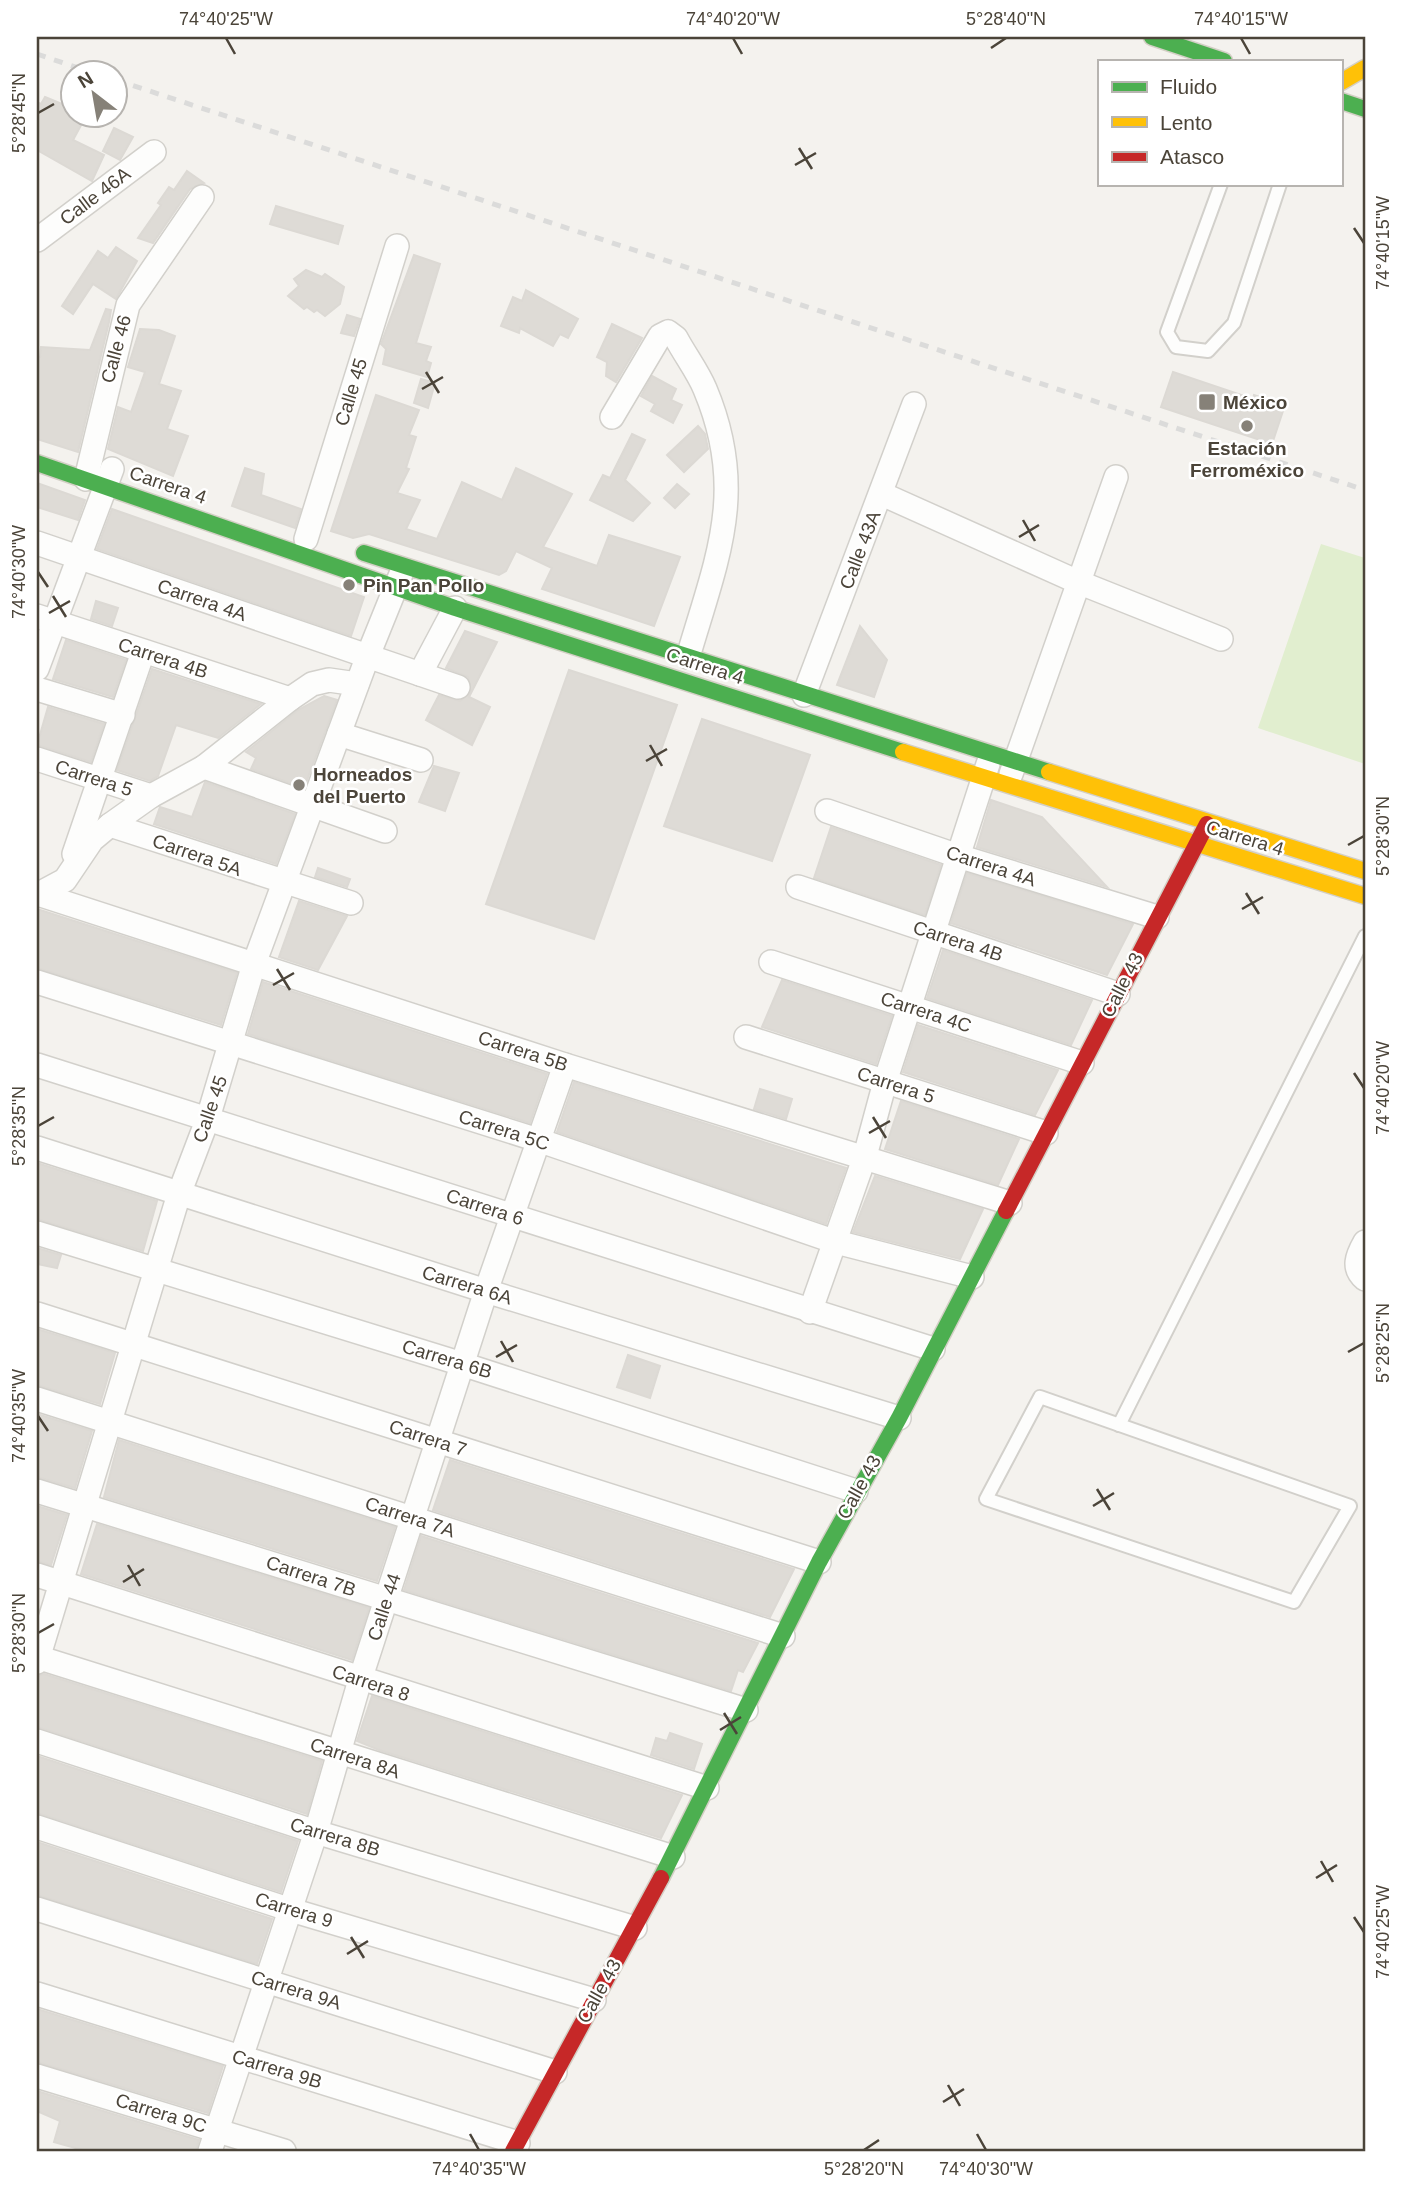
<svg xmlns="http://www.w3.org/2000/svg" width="1402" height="2188" font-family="Helvetica,sans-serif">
	<rect width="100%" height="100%" fill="#f4f2ee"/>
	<polygon fill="#e1eecf" points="1321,544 1365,558 1365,764 1258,728"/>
	<g fill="#dedbd6" stroke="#dcd9d4" stroke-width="2">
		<polygon points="45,97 74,109 74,116 86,116 73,140 104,155 92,181 37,150 37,102 41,104"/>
		<polygon points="114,128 133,137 120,160 103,151"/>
		<polygon points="187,171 204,183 190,189 153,243 138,238 161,205 158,203 169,187 174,190"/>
		<polygon points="276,206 343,226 338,244 270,224"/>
		<polygon points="116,247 137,261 116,299 93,284 73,314 62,306 98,251 108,258"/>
		<polygon points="414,255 440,264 416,343 431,347 426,361 431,363 427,377 383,364 386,349 381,344"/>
		<polygon points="306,270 322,277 325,274 344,287 340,304 325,316 317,310 314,312 307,307 304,309 288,296 299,286 294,279"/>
		<polygon points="526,290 578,319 568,338 560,334 553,346 520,328 519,333 501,326 513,297 522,301"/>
		<polygon points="106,309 111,310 109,322 78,452 37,439 37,357 40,357 41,347 90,350"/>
		<polygon points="347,315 360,319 354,336 341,333"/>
		<polygon points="612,324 642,338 616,382 606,376 607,362 597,357"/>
		<polygon points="140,329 159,330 175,336 159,384 181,391 167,429 188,436 173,476 108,449 118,407 131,412 145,372 128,367"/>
		<polygon points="1173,372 1253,399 1254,395 1285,405 1272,444 1161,407"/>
		<polygon points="652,376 676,389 671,400 682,405 673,423 651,411 655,404 641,396"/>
		<polygon points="421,379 435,383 428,408 414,403"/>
		<polygon points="376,395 419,410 409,435 416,437 406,468 409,469 397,493 420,500 406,529 437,539 462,482 502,500 516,468 572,494 543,547 597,566 609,535 680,557 654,626 542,589 552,568 516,551 506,571 499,575 369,534 353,538 331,531"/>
		<polygon points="698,426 705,434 708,449 684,472 667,455"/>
		<polygon points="632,434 645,440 625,480 650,503 633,521 590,500 603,475 610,478"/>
		<polygon points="245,468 264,474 261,495 301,509 295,528 232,506"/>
		<polygon points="37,483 85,500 78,520 37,507"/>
		<polygon points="677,484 689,494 675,508 664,498"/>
		<polygon points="112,509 364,597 351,636 97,549"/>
		<polygon points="96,601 118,608 112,626 91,619"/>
		<polygon points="860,626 887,660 874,697 837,685"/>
		<polygon points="465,631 497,642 469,697 490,707 472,745 426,720 439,695 460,701 471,692 468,677 446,668"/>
		<polygon points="66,640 126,660 113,697 53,679"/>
		<polygon points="152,669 261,704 218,738 176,725 158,776 150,781 117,770"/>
		<polygon points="569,670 677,705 594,939 486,904"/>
		<polygon points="324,696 337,700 304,788 251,769 256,758 246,752 298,710"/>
		<polygon points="48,707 104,724 91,762 37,745"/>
		<polygon points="702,719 810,755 772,861 664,826"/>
		<polygon points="434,766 459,773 445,811 419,802"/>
		<polygon points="205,782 295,814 276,864 154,824 160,807 192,817"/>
		<polygon points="991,800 1042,817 1107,887 977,847"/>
		<polygon points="831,827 941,865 925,915 814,878"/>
		<polygon points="318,868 350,879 347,887 315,877"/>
		<polygon points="967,873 1133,924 1107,975 951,923"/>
		<polygon points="299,901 347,916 318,970 279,957"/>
		<polygon points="37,909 237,973 221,1025 37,968"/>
		<polygon points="943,950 1092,1000 1071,1045 927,998"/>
		<polygon points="782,980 892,1016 876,1064 762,1027"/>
		<polygon points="263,982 547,1074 530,1123 248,1034"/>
		<polygon points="918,1025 1058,1070 1035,1115 903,1072"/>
		<polygon points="574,1082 846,1168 826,1224 557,1132"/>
		<polygon points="760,1089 792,1099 786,1119 754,1109"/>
		<polygon points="901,1101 1019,1139 998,1185 885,1149"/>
		<polygon points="37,1163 157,1201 143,1251 37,1219"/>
		<polygon points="875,1176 983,1209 960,1259 853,1232"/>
		<polygon points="37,1248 61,1255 57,1268 37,1264"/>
		<polygon points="37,1329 115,1353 100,1404 37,1385"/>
		<polygon points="628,1355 660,1366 650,1398 617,1387"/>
		<polygon points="37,1414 92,1431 75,1488 37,1477"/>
		<polygon points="119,1440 395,1527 377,1581 104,1497"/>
		<polygon points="450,1460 794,1569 770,1617 433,1510"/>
		<polygon points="37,1506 67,1515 51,1565 37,1561"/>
		<polygon points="97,1524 369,1608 352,1660 81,1574"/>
		<polygon points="421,1536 758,1643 743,1672 738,1670 731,1691 404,1590"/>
		<polygon points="44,1674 322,1761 307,1814 37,1727 37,1676"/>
		<polygon points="372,1696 682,1795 661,1838 379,1750 357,1741"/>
		<polygon points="670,1733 702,1744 694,1769 651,1755 656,1738 667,1741"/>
		<polygon points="37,1756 298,1841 281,1892 37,1813"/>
		<polygon points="37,1842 272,1919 257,1964 37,1895"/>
		<polygon points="37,2009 223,2066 208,2113 37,2062"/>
		<polygon points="37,2091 199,2140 196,2151 86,2151 54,2142 60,2121 37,2111"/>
	</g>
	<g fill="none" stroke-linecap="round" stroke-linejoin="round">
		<g stroke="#d2d0cb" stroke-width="16">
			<g id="lane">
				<polyline points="1221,184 1167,332 1176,347 1208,351 1234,323 1280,184"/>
				<polygon points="1040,1397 1350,1506 1294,1602 986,1499"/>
				<polyline points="1119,1425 1365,936"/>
			</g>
		</g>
		<g stroke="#d2d0cb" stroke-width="26">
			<g id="street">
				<polyline points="37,240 154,152"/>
				<path d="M612 417 660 336 668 332 676 338C685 355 698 372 705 389 748 491 717 558 688 657"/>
				<polyline points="86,479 128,305 202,197"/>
				<polyline points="882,494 1078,582 1221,639"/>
				<polyline points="306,539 397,246"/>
				<polyline points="37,543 458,687"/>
				<polyline points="37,616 290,699"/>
				<polyline points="37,669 112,469"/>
				<polyline points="420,674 455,608"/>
				<polyline points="37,689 123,715"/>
				<polyline points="804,695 914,404"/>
				<polyline points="339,734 421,760"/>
				<polyline points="37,759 151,796"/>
				<polyline points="204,767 385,831"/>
				<polyline points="1011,774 1116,477"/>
				<polyline points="827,811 958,856 1157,917"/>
				<polyline points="110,825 351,903"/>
				<polyline points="74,854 143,652"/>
				<polyline points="798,887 1118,994"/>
				<polyline points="38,894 565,1065 1010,1203"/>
				<polyline points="37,895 65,880 92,840 110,825 151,796 204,767 290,699 312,684 329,680 357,684"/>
				<polyline points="771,962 1082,1063"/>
				<polyline points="37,982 538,1140 836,1242 972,1277"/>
				<polyline points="746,1037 1046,1133"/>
				<polyline points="37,1065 933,1349"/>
				<polyline points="37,1148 486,1291 899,1418"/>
				<polyline points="37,1233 462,1364 856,1491"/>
				<path d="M1365 1242C1357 1256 1352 1268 1365 1279"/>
				<polyline points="810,1312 865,1156 885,1082 988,764"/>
				<polyline points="37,1314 819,1562"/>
				<polyline points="37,1399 783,1636"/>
				<polyline points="37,1491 746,1710"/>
				<polyline points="37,1575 707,1788"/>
				<polyline points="37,1657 673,1857"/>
				<polyline points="37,1662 179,1194 208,1118 254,964 367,658 401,574"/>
				<polyline points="37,1741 316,1832 635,1928"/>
				<polyline points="37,1827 291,1910 594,2000"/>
				<polyline points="37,1909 555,2072"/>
				<polyline points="37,1994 518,2143"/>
				<polyline points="37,2076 284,2151"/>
				<polyline points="210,2151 316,1832 360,1680 486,1291 565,1065"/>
			</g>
		</g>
		<g stroke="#d3cfc5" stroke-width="19">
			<g id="fast">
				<polyline points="1152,37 1224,61"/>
				<polyline points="1341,101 1365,109"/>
				<polyline points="37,463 455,608 903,752"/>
				<polyline points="364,553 1049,772"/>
				<polyline points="661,1878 819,1562 899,1418 1006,1211"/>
			</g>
		</g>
		<g stroke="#d3cfc5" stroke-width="19">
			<g id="slow">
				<polyline points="1341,82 1365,68"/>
				<polyline points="903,752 1365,896"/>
				<polyline points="1049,772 1365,871"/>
			</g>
		</g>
		<g stroke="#d3cfc5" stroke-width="19">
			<g id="jam">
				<polyline points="1006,1211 1207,824"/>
				<polyline points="513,2151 661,1878"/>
			</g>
		</g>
		<use href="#lane" stroke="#fdfdfc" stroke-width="12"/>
		<use href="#street" stroke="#fdfdfc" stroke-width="23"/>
		<use href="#fast" stroke="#4caf50" stroke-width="16"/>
		<use href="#slow" stroke="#ffc107" stroke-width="16"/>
		<use href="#jam" stroke="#c62828" stroke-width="16"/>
		<g stroke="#dbdbda" stroke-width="5" stroke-dasharray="9 9" stroke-linecap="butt">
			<polyline points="37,54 96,74"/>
			<polyline points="116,80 1365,490"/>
		</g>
	</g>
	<path fill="none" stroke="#4b4439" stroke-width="2.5" d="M226 38 235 54M733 38 742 54M1241 38 1250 54M991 48 1006 38M38 113 54 104M799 148 812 169M795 165 816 153M1354 228 1364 243M426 372 439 393M422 389 443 377M1023 520 1035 541M1019 537 1039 525M38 572 48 587M53 596 66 617M49 613 70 601M650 745 662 766M646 761 667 749M1348 845 1364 836M1246 893 1259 914M1242 909 1263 897M277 969 290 990M273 985 294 973M1354 1073 1364 1088M873 1117 886 1138M38 1126 54 1117M869 1133 890 1121M501 1341 513 1362M1348 1352 1364 1343M496 1357 517 1345M38 1416 48 1431M1097 1489 1110 1510M1093 1506 1114 1493M128 1565 140 1586M123 1582 144 1569M38 1633 54 1624M724 1713 737 1734M720 1730 741 1717M1321 1861 1333 1882M1316 1878 1337 1865M1354 1917 1364 1932M351 1937 364 1958M347 1954 368 1941M948 2085 960 2106M943 2102 964 2089M470 2134 479 2150M977 2134 986 2150M864 2150 879 2140"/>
	<g fill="#868178" stroke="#fff" stroke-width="2.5">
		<rect x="1198" y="393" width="18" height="18" rx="3.5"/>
		<circle cx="1247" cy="426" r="7"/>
		<circle cx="349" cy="585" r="7"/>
		<circle cx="299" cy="785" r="7"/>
	</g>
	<g text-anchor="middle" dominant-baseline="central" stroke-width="5" stroke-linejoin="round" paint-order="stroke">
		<g font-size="19" fill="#4b4439" stroke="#fff">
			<text transform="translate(95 196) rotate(-37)">Calle 46A</text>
			<text transform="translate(116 349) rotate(-75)">Calle 46</text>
			<text transform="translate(351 392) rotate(-73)">Calle 45</text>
			<text transform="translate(168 485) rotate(19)">Carrera 4</text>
			<text transform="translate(860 550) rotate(-69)">Calle 43A</text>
			<text transform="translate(202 600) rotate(19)">Carrera 4A</text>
			<text transform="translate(163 658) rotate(18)">Carrera 4B</text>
			<text transform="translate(705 666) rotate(18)">Carrera 4</text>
			<text transform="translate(94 778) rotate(18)">Carrera 5</text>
			<text transform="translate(1245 838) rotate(17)">Carrera 4</text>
			<text transform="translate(197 855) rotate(19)">Carrera 5A</text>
			<text transform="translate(991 866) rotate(18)">Carrera 4A</text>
			<text transform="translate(958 941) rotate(18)">Carrera 4B</text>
			<text transform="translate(1122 985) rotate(-63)">Calle 43</text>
			<text transform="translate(926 1012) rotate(18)">Carrera 4C</text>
			<text transform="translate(523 1051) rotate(18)">Carrera 5B</text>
			<text transform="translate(896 1085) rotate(18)">Carrera 5</text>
			<text transform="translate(210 1109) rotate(-71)">Calle 45</text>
			<text transform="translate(504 1130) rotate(18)">Carrera 5C</text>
			<text transform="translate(485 1207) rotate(18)">Carrera 6</text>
			<text transform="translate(467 1285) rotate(17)">Carrera 6A</text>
			<text transform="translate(447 1359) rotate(17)">Carrera 6B</text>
			<text transform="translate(428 1438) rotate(18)">Carrera 7</text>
			<text transform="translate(859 1487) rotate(-61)">Calle 43</text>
			<text transform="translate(410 1517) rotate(18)">Carrera 7A</text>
			<text transform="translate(311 1576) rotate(18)">Carrera 7B</text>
			<text transform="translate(384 1607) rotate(-72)">Calle 44</text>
			<text transform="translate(371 1683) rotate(18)">Carrera 8</text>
			<text transform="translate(355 1758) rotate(18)">Carrera 8A</text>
			<text transform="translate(335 1837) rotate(17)">Carrera 8B</text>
			<text transform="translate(294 1910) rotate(17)">Carrera 9</text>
			<text transform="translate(296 1990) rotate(17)">Carrera 9A</text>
			<text transform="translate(599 1991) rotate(-61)">Calle 43</text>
			<text transform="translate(277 2069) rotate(17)">Carrera 9B</text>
			<text transform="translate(161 2113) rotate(17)">Carrera 9C</text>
		</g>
		<g font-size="19" font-weight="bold" fill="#4b4439" stroke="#fff" text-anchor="start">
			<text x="1223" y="402">México</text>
			<text x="1247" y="448" text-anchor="middle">Estación<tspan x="1247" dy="22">Ferroméxico</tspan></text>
			<text x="363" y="585">Pin Pan Pollo</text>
			<text x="313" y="774">Horneados<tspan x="313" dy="22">del Puerto</tspan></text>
		</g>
	</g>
	<rect width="1402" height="2188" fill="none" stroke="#ffffff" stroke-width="77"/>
	<rect x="1098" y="60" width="245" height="126" fill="#ffffff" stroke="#b7b4b0" stroke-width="2"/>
	<rect x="1112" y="82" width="35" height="10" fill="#4caf50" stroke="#b7b4b0" stroke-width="2"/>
	<text x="1160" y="94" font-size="21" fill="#4b4439">Fluido</text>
	<rect x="1112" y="117" width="35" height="10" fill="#ffc107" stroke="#b7b4b0" stroke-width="2"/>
	<text x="1160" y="130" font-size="21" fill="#4b4439">Lento</text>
	<rect x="1112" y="152" width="35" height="10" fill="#c62828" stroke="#b7b4b0" stroke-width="2"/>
	<text x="1160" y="164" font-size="21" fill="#4b4439">Atasco</text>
	<g transform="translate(94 94) rotate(329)"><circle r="33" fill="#ffffff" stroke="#b7b4b0" stroke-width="2"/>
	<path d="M0-5L12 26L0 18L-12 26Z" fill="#868178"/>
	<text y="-10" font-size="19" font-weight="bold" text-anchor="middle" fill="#4b4439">N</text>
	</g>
	<rect x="38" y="38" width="1326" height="2112" fill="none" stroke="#4b4439" stroke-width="2.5"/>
	<g font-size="18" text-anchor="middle" fill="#4b4439">
		<text x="226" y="25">74°40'25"W</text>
		<text x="733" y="25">74°40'20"W</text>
		<text x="1006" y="25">5°28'40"N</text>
		<text x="1241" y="25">74°40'15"W</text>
		<text transform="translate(19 113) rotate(-90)" y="6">5°28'45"N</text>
		<text transform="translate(1383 243) rotate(-90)" y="6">74°40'15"W</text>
		<text transform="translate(19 572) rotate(-90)" y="6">74°40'30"W</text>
		<text transform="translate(1383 836) rotate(-90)" y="6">5°28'30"N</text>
		<text transform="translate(1383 1088) rotate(-90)" y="6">74°40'20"W</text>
		<text transform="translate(19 1126) rotate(-90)" y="6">5°28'35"N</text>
		<text transform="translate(1383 1343) rotate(-90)" y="6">5°28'25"N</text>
		<text transform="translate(19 1416) rotate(-90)" y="6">74°40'35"W</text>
		<text transform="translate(19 1633) rotate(-90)" y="6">5°28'30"N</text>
		<text transform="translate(1383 1932) rotate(-90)" y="6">74°40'25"W</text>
		<text x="479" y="2175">74°40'35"W</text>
		<text x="864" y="2175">5°28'20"N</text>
		<text x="986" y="2175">74°40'30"W</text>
	</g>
</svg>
